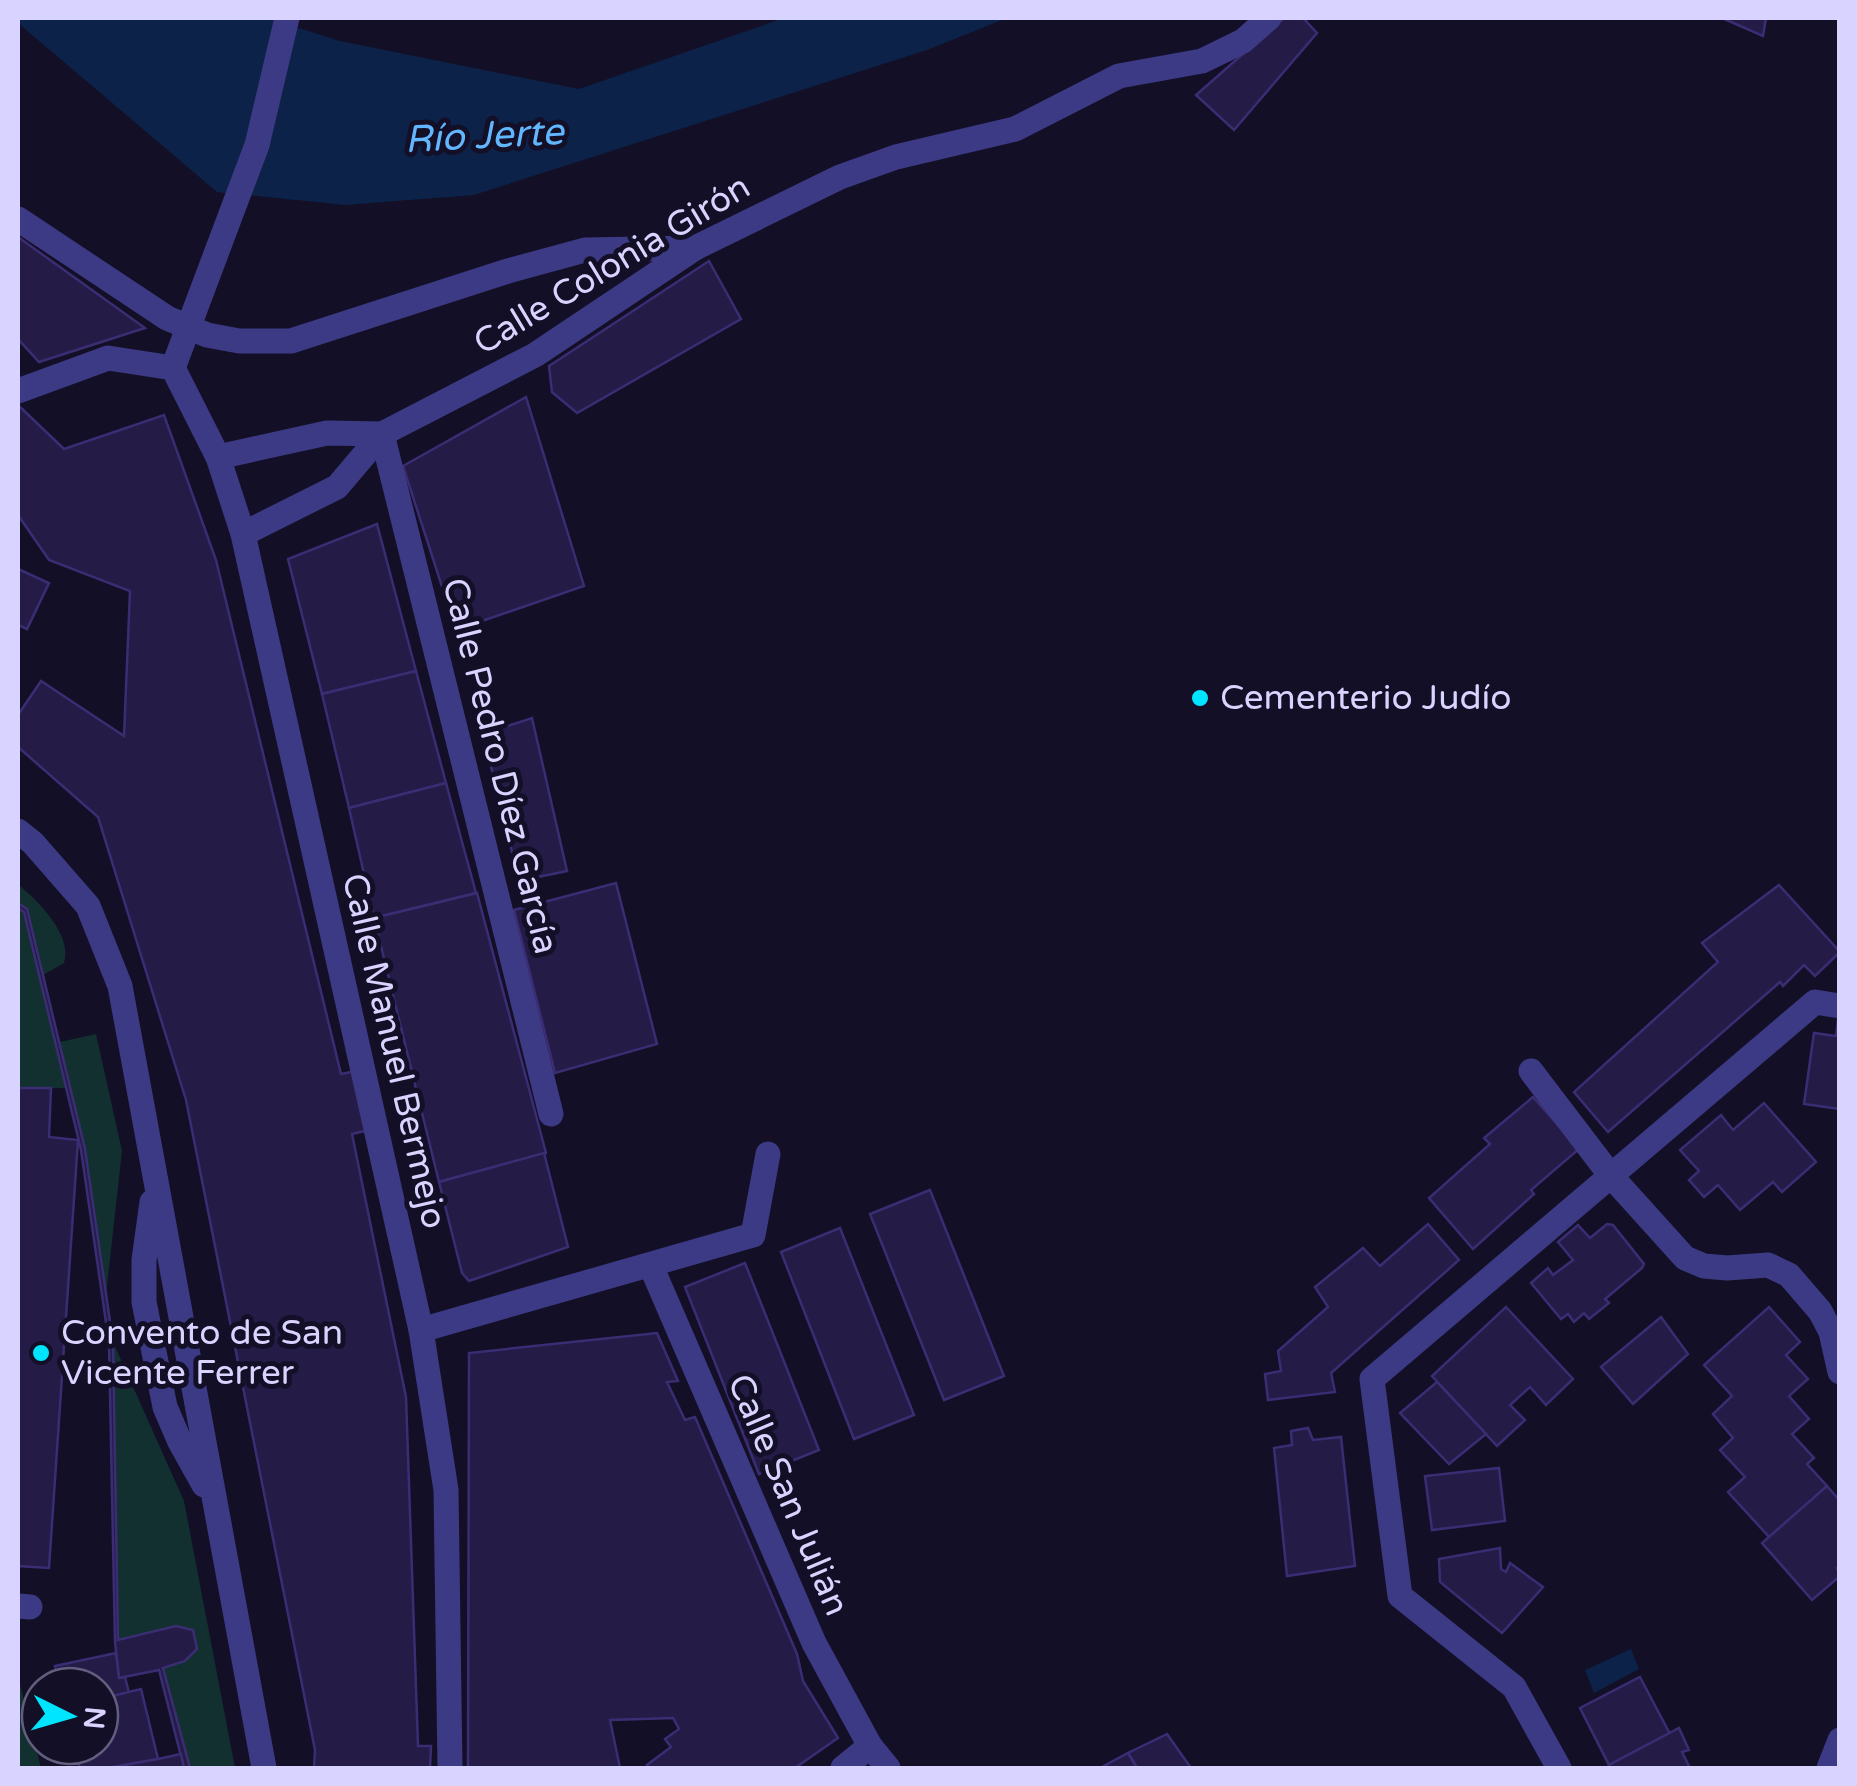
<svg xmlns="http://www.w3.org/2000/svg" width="1857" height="1786" font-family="'Varela Round',sans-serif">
	<rect width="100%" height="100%" fill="#130f26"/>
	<g fill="#12302f">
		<path d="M18 884C38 901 73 935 64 963L43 975 27 909 18 903Z"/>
		<polygon points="18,908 24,912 67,1088 18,1088"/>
		<polygon points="96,1034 122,1151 106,1295 85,1149 60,1042"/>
		<polygon points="113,1342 184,1501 235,1768 190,1768 163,1668 185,1661 197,1650 193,1631 118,1640"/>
		<polygon points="18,1677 41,1768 18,1768"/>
	</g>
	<g fill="#0c2248">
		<polygon points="18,18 267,18 340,41 579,89 784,18 1007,18 927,50 474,195 345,205 217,192 18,23"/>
		<polygon points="1631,1649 1639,1669 1594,1693 1585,1670"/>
	</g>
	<g fill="#241b47" stroke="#3b2d73" stroke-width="2.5">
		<polygon points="1284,18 1303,18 1317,33 1234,130 1196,95"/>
		<polygon points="1722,18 1766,18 1763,36"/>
		<polygon points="18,237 145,328 39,362 18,339"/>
		<polygon points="709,261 741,319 577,413 552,392 549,366"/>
		<polygon points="526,397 584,586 456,630 403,466"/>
		<polygon points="18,405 64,449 164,415 216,560 341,1074 357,1071 369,1130 352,1134 406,1397 418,1746 431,1746 430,1768 314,1768 315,1750 186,1100 98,817 18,747 18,715 41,681 124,736 130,591 49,560 18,515"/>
		<polygon points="377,524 416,671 322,694 288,559"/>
		<polygon points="18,569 49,583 27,629 18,625"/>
		<polygon points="416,671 446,783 349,808 322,694"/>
		<polygon points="532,718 567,871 519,881 483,734"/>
		<polygon points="446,783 476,893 374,918 349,808"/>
		<polygon points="616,883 657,1044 555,1073 514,910"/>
		<polygon points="1779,885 1840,952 1815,976 1804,965 1783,986 1780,982 1608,1132 1574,1092 1718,962 1702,943"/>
		<polygon points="477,893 546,1153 439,1182 374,918"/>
		<polygon points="18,903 27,909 85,1149 113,1342 118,1640 176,1626 193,1630 197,1649 185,1661 163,1668 190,1768 184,1768 159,1670 119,1678 115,1642 109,1343 81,1150 24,912 18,908"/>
		<polygon points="1838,1019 1840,1109 1804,1104 1814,1033 1836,1036"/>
		<polygon points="18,1088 51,1088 49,1137 78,1140 49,1568 18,1566"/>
		<polygon points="1533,1097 1579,1149 1531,1190 1534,1194 1473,1249 1429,1198 1490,1144 1484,1138"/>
		<polygon points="1764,1103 1816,1162 1782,1192 1773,1182 1740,1210 1718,1185 1704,1197 1689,1180 1699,1171 1680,1150 1721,1115 1733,1130"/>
		<polygon points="544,1153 568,1247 469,1281 462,1273 439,1182"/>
		<polygon points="930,1190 1004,1376 944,1400 870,1214"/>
		<polygon points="1428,1224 1459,1260 1331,1373 1335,1392 1268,1400 1265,1374 1281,1371 1278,1351 1328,1307 1315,1287 1363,1248 1380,1266"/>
		<polygon points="1607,1224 1613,1225 1644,1264 1642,1268 1605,1299 1609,1303 1589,1319 1584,1313 1574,1322 1568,1314 1561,1319 1531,1283 1548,1268 1553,1275 1573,1260 1558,1242 1578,1225 1590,1238"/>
		<polygon points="840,1228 914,1415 854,1439 781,1252"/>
		<polygon points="745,1263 819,1450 759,1474 685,1287"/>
		<polygon points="1506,1307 1573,1379 1546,1405 1530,1387 1510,1405 1525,1420 1497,1446 1432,1376"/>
		<polygon points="1769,1307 1800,1342 1786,1355 1808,1379 1789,1396 1809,1419 1792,1434 1814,1458 1807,1464 1827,1486 1770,1538 1728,1492 1745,1477 1720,1450 1733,1438 1713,1414 1732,1396 1704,1365"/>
		<polygon points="1661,1317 1688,1354 1633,1404 1601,1367"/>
		<polygon points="657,1333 678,1381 667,1382 685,1420 695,1417 797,1654 803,1681 838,1738 795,1768 650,1768 647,1765 671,1747 665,1739 679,1729 673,1718 610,1720 620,1768 468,1768 469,1353"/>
		<polygon points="1437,1382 1486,1434 1449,1464 1400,1413"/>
		<polygon points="1308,1428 1313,1440 1341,1437 1355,1566 1287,1576 1274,1448 1292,1445 1291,1431"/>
		<polygon points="1499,1468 1505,1521 1432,1530 1425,1476"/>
		<polygon points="1827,1486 1840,1501 1840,1565 1837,1568 1840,1576 1812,1600 1762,1543"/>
		<polygon points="1500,1548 1501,1569 1506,1572 1510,1563 1543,1587 1502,1633 1440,1582 1439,1559"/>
		<polygon points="116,1653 119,1678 125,1677 129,1693 100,1699 100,1686 55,1686 52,1676 57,1675 55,1666"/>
		<polygon points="1640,1677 1670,1734 1609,1765 1580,1708"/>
		<polygon points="141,1689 158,1759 108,1768 80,1768 73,1746 100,1746 100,1699"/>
		<polygon points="1679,1728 1689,1750 1682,1752 1690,1768 1611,1768 1609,1765"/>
		<polygon points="1167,1734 1191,1768 1137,1768 1128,1753"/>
		<polygon points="1128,1753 1137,1768 1100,1768"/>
		<polygon points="181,1754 184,1768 108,1768 158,1759"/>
	</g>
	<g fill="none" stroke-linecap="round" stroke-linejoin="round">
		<g stroke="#3d3a85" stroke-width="25">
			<polyline points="18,219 167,318 207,335 239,341 291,341 508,271 585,250 695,248"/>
			<polyline points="18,391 108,358 173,368 218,457 243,534 421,1330 446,1490 450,1768"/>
			<polyline points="382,434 551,1114"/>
			<polyline points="218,457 327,433 382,434"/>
			<polyline points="243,534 337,487 382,434 535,355 695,248 840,177 896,157 1015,129 1119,76 1202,61 1243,41 1269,18"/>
			<polyline points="18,831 33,843 88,906 120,986 264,1768"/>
			<polyline points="1531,1071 1611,1176 1685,1258 1704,1266 1727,1268 1768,1265 1789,1275 1820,1311 1831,1332 1840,1372"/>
			<polyline points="152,1202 144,1260 144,1302 165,1407 180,1442 204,1485"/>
			<polyline points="651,1266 814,1643 870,1746 888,1768"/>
			<polyline points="421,1330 753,1235 768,1154"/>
			<polyline points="18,1606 30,1607"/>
			<polyline points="843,1768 870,1746"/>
			<polyline points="1559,1768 1514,1687 1400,1596 1372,1379 1815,1002 1840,1006"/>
			<polyline points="1829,1768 1840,1740"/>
		</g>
		<polyline stroke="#3d3a85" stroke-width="25" points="173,368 257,145 287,18"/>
	</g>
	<g fill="#00e5ff" stroke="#130f26" stroke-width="4">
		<circle cx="1200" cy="698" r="10"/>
		<circle cx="41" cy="1353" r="10"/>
	</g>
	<g text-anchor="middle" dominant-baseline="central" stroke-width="10" stroke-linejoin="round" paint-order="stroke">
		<g font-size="35" fill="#d9d4ff" stroke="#130f26">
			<text transform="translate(612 265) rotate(-31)">Calle Colonia Girón</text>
			<text transform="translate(500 766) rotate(76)">Calle Pedro Díez García</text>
			<text transform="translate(394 1051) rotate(77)">Calle Manuel Bermejo</text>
			<text transform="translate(788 1495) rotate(67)">Calle San Julián</text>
		</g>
		<g font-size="35" fill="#d9d4ff" stroke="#130f26" text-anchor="start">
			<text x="1220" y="698">Cementerio Judío</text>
			<text x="61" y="1333">Convento de San<tspan x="61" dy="40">Vicente Ferrer</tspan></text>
		</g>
		<g font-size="38" font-style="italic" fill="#62b6ff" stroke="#130f26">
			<text transform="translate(484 136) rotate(-3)">Río Jerte</text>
		</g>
	</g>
	<rect width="1857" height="1786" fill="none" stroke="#d9d4ff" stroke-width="40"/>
	<g transform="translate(70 1716) rotate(95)"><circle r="48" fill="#130f26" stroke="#625e7d" stroke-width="2.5"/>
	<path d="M0-8L18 38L0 25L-18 38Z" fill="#00e5ff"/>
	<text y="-15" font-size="28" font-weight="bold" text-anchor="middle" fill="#d9d4ff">N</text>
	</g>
</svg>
